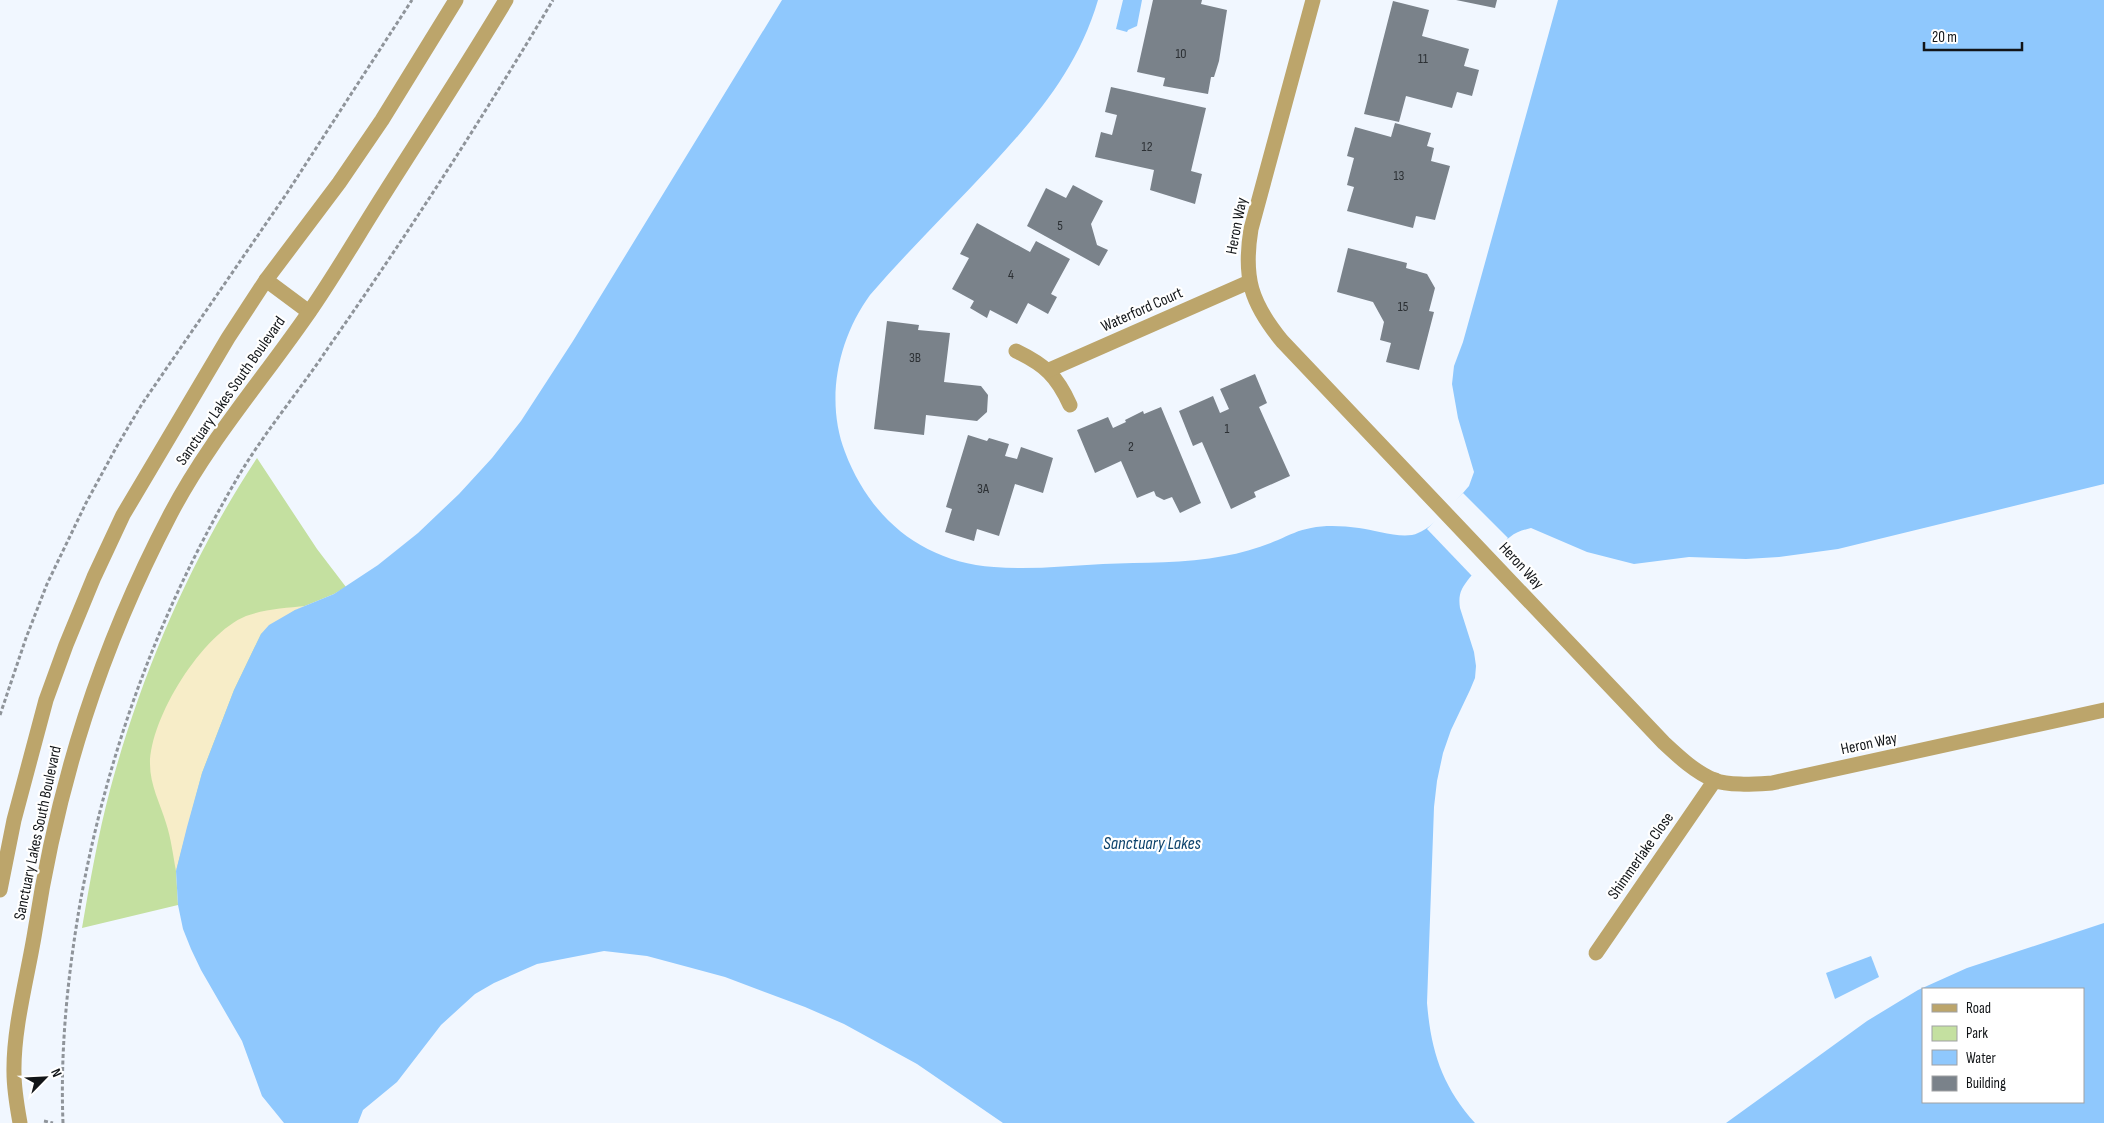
<svg xmlns="http://www.w3.org/2000/svg" width="2104" height="1123" font-family="'Sofia Sans Condensed',sans-serif">
	<rect width="100%" height="100%" fill="#f1f7ff"/>
	<path fill="#c4e0a0" d="M257 458 317 549 346 587 334 594 295 610 176 871 178 905 82 928C90 882 98 835 110 790 141 674 191 558 257 458Z"/>
	<path fill="#f7edc8" d="M306 606 295 610 261 634 234 690 202 773 176 871C173 855 171 838 166 823 160 803 150 785 150 764 150 718 202 634 246 616 265 609 286 608 306 606Z"/>
	<g fill="#8fc8fd" fill-rule="evenodd">
		<path d="M782 0H1098C1078 68 1037 116 990 167 950 210 908 251 870 295 838 339 825 400 845 452 870 518 922 562 994 567 1029 570 1067 566 1103 564 1143 562 1185 564 1224 556 1242 553 1261 547 1278 540 1289 535 1299 530 1311 528 1326 525 1343 526 1359 528 1375 530 1404 540 1418 533 1435 526 1457 500 1469 486L1474 472 1458 418 1452 384 1454 366 1463 342 1558 0H2104V484L1838 549 1779 557 1746 559 1689 557 1634 564 1587 552 1531 528C1523 530 1516 532 1510 537 1499 545 1467 578 1462 589 1459 595 1459 601 1460 608L1474 652 1476 666 1475 678 1470 690 1451 730 1443 753 1437 781 1434 807 1427 1003C1431 1051 1442 1086 1475 1123H1003L917 1064 844 1024 805 1007 725 977 688 967 647 956 604 951 537 964 494 983 475 994 441 1025 397 1082 363 1110 358 1123H284L262 1096 242 1041 201 970 191 949 183 929 178 905 176 871 187 827 202 773 234 690 261 634 269 625 295 610 334 594 378 565 418 533 459 494 492 458 521 421 573 341Z"/>
		<polygon points="1123,0 1142,0 1137,26 1128,30 1127,32 1116,29"/>
		<path d="M2104 923V1123H1726L1867 1021 1918 990 1967 968ZM1923 989H2083V1102H1923Z"/>
		<polygon points="1871,956 1879,977 1835,999 1826,973"/>
	</g>
	<polygon fill="#f1f7ff" points="1463,493 1508,538 1472,576 1427,529"/>
	<g fill="#7a828a">
		<polygon points="1153,0 1202,0 1201,4 1227,10 1219,61 1214,77 1211,77 1208,94 1163,86 1165,78 1137,72"/>
		<polygon points="1456,0 1497,0 1495,8"/>
		<polygon points="1393,1 1429,10 1422,36 1469,49 1464,66 1479,70 1472,96 1457,92 1452,108 1406,96 1399,122 1364,114"/>
		<polygon points="1111,87 1206,108 1191,171 1202,174 1195,204 1150,190 1154,170 1095,157 1101,132 1112,135 1117,115 1105,112"/>
		<polygon points="1395,123 1431,133 1427,146 1434,148 1431,161 1450,166 1435,220 1416,216 1413,228 1347,211 1354,187 1347,185 1354,158 1347,156 1355,127 1391,137"/>
		<polygon points="1073,185 1103,201 1091,224 1097,245 1108,250 1099,266 1027,226 1046,188 1066,198"/>
		<polygon points="977,223 1030,252 1036,241 1070,259 1051,294 1057,297 1048,314 1028,303 1017,324 990,310 987,318 970,308 974,301 952,289 969,258 960,254"/>
		<polygon points="1348,248 1407,263 1406,268 1427,274 1435,288 1429,311 1434,312 1419,370 1386,362 1391,343 1380,340 1384,322 1373,302 1337,292"/>
		<polygon points="887,321 919,325 918,330 950,333 944,382 981,386 988,395 987,412 977,421 926,415 924,435 874,429"/>
		<polygon points="1255,374 1267,403 1259,407 1290,476 1254,492 1256,497 1231,509 1202,442 1193,446 1179,411 1213,396 1220,413 1229,409 1220,389"/>
		<polygon points="1161,407 1201,503 1180,513 1172,497 1164,500 1156,496 1154,491 1137,498 1121,461 1095,473 1077,430 1108,417 1113,428 1126,422 1125,420 1143,411 1144,414"/>
		<polygon points="968,435 987,441 989,438 1009,444 1005,456 1017,459 1021,447 1053,458 1043,493 1015,484 999,536 977,529 974,541 945,532 952,509 946,507"/>
	</g>
	<g fill="none" stroke-linecap="round" stroke-linejoin="round">
		<g stroke="#8f949a" stroke-width="3" stroke-dasharray="4 2.5" stroke-linecap="butt">
			<polyline points="0,715 26,638 47,584 86,503 117,446 142,404 287,193 412,0"/>
			<polyline points="44,1121 53,1123"/>
			<path d="M63 1123C60 1048 68 972 81 898 109 748 158 615 235 482 262 435 298 393 328 348 407 235 482 119 553 0"/>
		</g>
		<g stroke="#bca56b" stroke-width="15">
			<path d="M1313 0 1251 229C1243 278 1251 303 1282 341L1664 743C1679 757 1695 772 1714 780 1729 786 1755 784 1772 783L2104 710"/>
			<polyline points="266,280 309,312"/>
			<path d="M1016 351C1045 365 1057 376 1070 405"/>
			<polyline points="1049,370 1249,282"/>
			<polyline points="0,890 14,820 46,700 66,645 94,577 123,515 228,338 266,280 339,183 382,120 456,0"/>
			<polyline points="1596,953 1715,780"/>
			<path d="M20 1123C17 1106 14 1090 14 1073 13 1028 28 975 35 931 58 782 100 649 170 515 209 440 265 377 312 308 338 270 361 230 386 191 426 128 467 65 506 0"/>
		</g>
	</g>
	<g text-anchor="middle" dominant-baseline="central" stroke-width="4.5" stroke-linejoin="round" paint-order="stroke">
		<g font-size="14" fill="#2c3034">
			<text x="1181" y="53">10</text>
			<text x="1423" y="58">11</text>
			<text x="1147" y="146">12</text>
			<text x="1399" y="175">13</text>
			<text x="1060" y="225">5</text>
			<text x="1011" y="274">4</text>
			<text x="1403" y="306">15</text>
			<text x="915" y="357">3B</text>
			<text x="1227" y="428">1</text>
			<text x="1131" y="446">2</text>
			<text x="983" y="488">3A</text>
		</g>
		<g font-size="16" fill="#121518" stroke="#fff">
			<text transform="translate(1237 226) rotate(-79)">Heron Way</text>
			<text transform="translate(1142 310) rotate(-24)">Waterford Court</text>
			<text transform="translate(231 391) rotate(-55)">Sanctuary Lakes South Boulevard</text>
			<text transform="translate(1521 566) rotate(47)">Heron Way</text>
			<text transform="translate(1869 744) rotate(-12)">Heron Way</text>
			<text transform="translate(38 833) rotate(-78)">Sanctuary Lakes South Boulevard</text>
			<text transform="translate(1641 856) rotate(-55)">Shimmerlake Close</text>
		</g>
		<g font-size="18" font-style="italic" fill="#0d436c" stroke="#fff">
			<text x="1152" y="843">Sanctuary Lakes</text>
		</g>
	</g>
	<rect x="1922" y="988" width="162" height="115" fill="#ffffff" stroke="#a0a1a3"/>
	<rect x="1932" y="1004" width="25" height="8" fill="#bca56b" stroke="#a0a1a3"/>
	<text x="1966" y="1013" font-size="15" fill="#121518">Road</text>
	<rect x="1932" y="1026" width="25" height="15" fill="#c4e0a0" stroke="#a0a1a3"/>
	<text x="1966" y="1038" font-size="15" fill="#121518">Park</text>
	<rect x="1932" y="1050" width="25" height="15" fill="#8fc8fd" stroke="#a0a1a3"/>
	<text x="1966" y="1063" font-size="15" fill="#121518">Water</text>
	<rect x="1932" y="1076" width="25" height="15" fill="#7a828a" stroke="#a0a1a3"/>
	<text x="1966" y="1088" font-size="15" fill="#121518">Building</text>
	<g transform="translate(45 1078) rotate(66)" stroke="#ffffff" stroke-width="4" paint-order="stroke">
	<path d="M0-4L9 19L0 12L-9 19Z" fill="#121518"/>
	<text y="-8" font-size="14" font-weight="bold" text-anchor="middle" fill="#121518">N</text>
	</g>
	<path d="M1924 42v8h98v-8" fill="none" stroke="#121518" stroke-width="2.5"/>
	<text x="1932" y="42" font-size="15" fill="#121518" stroke="#ffffff" stroke-width="4" paint-order="stroke">20 m</text>
</svg>
